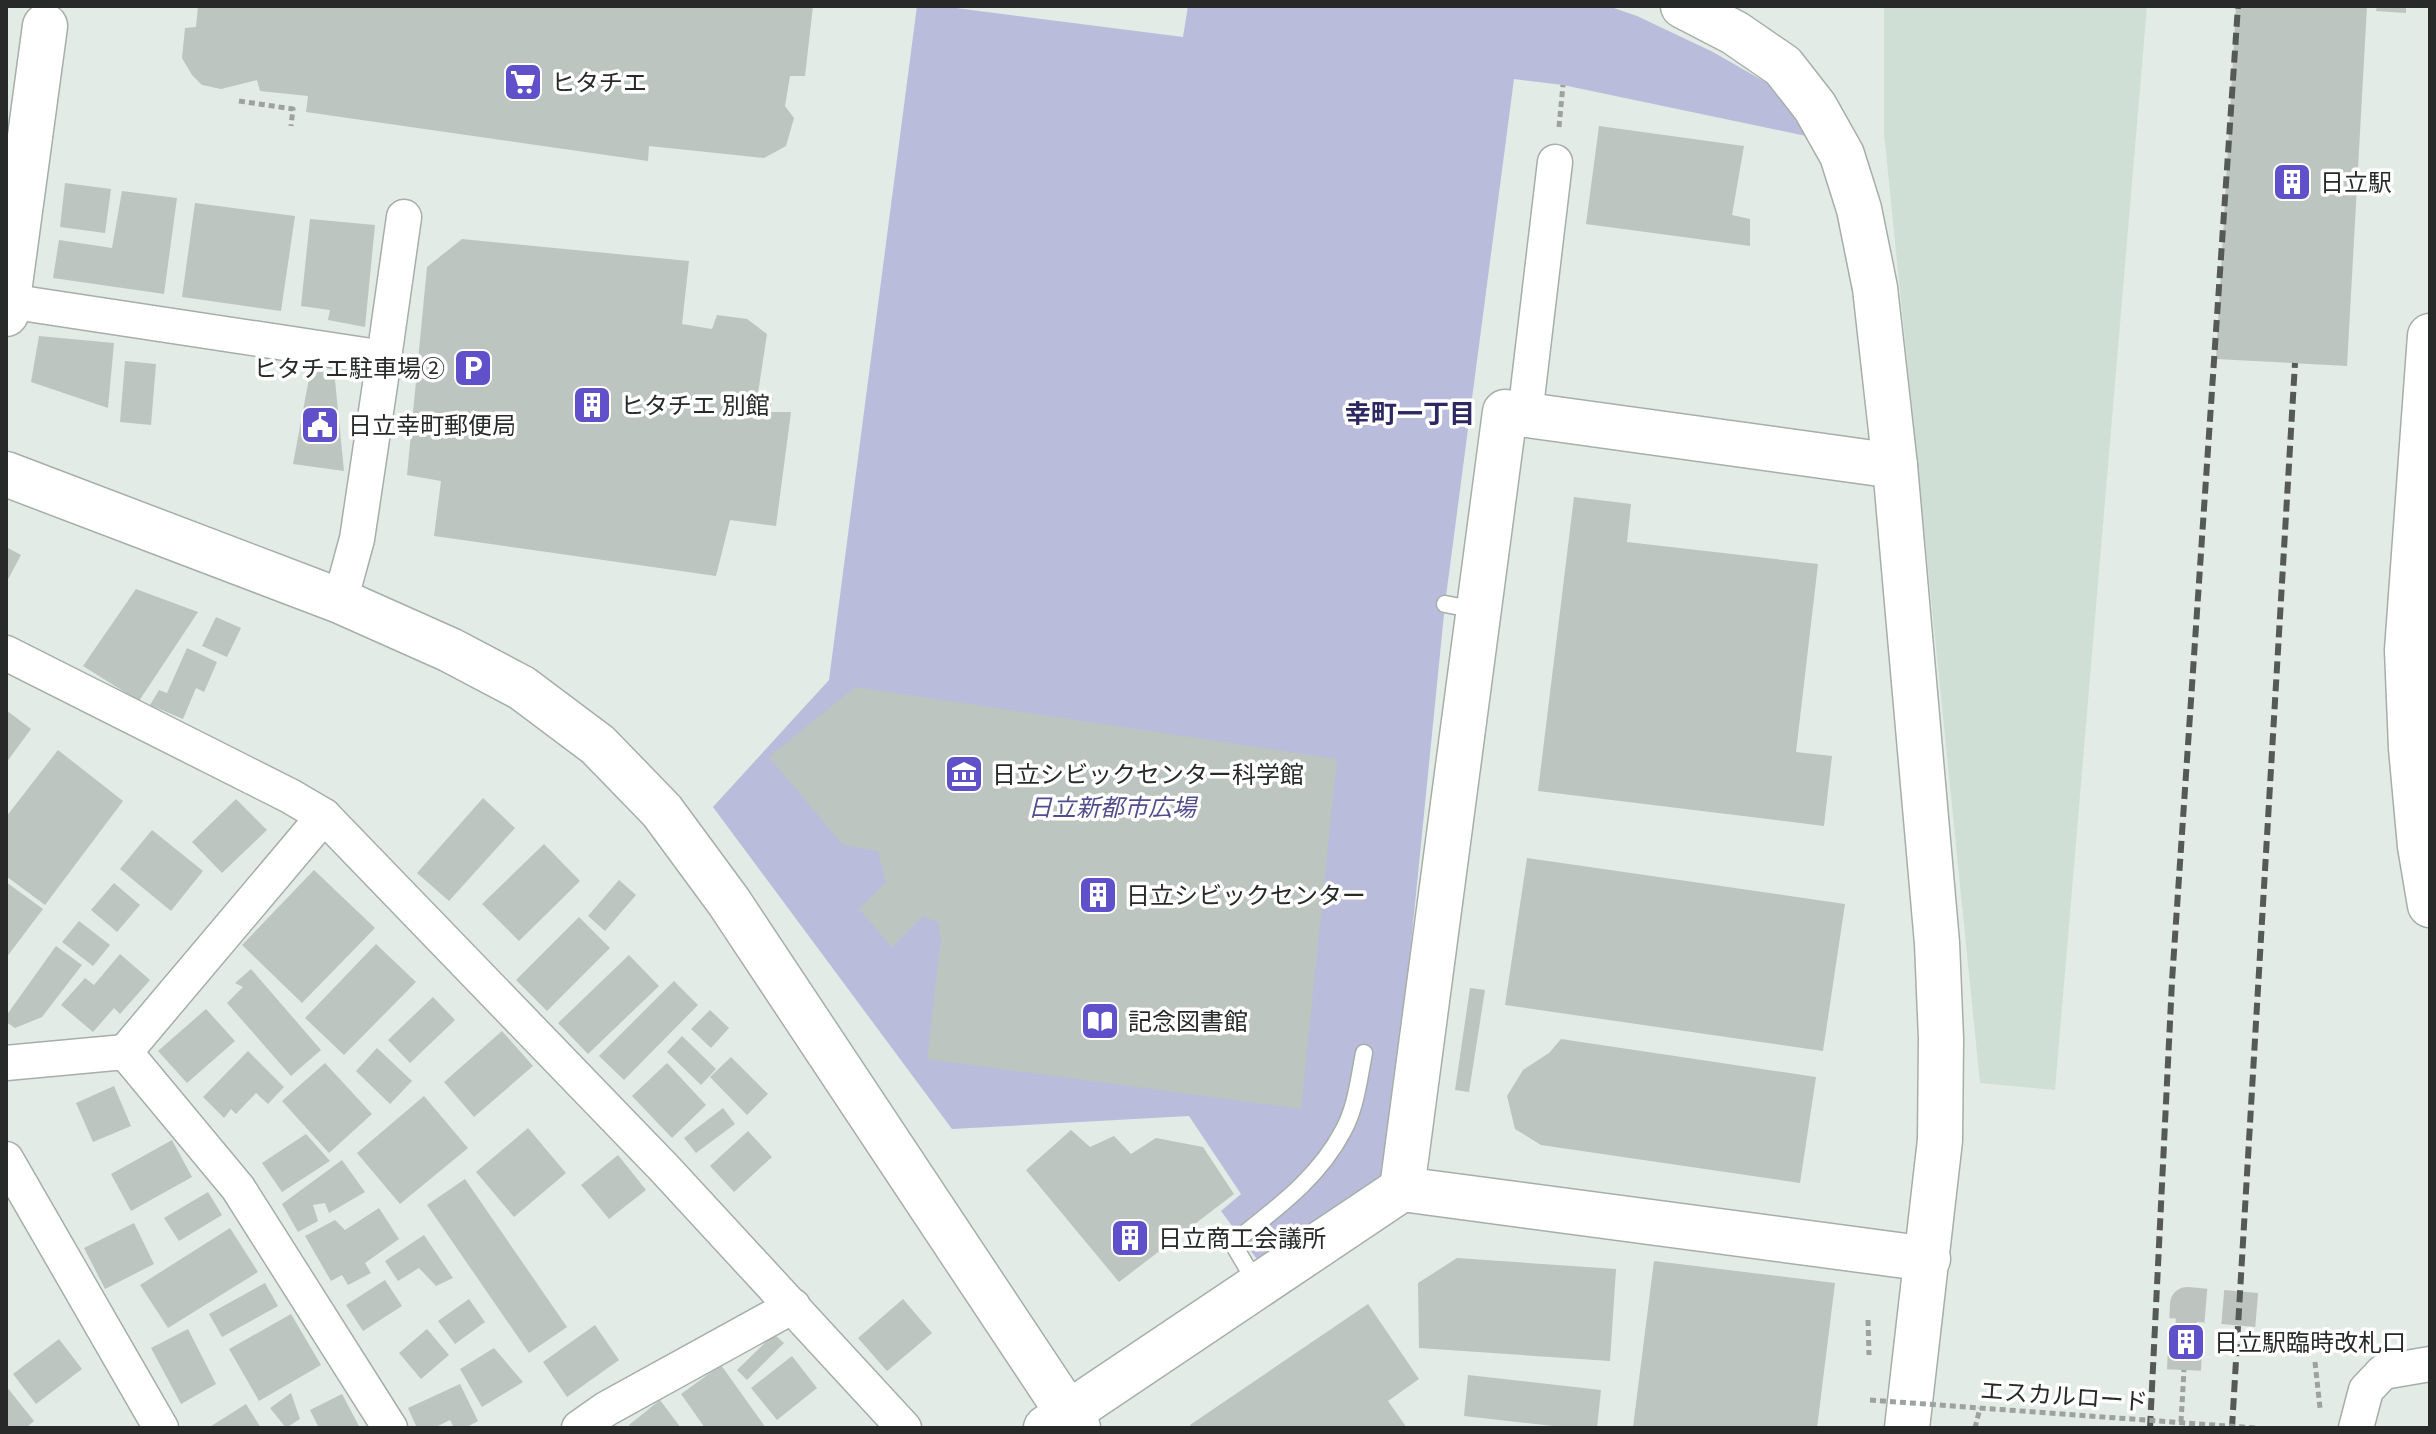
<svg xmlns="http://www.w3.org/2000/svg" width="2436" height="1434" font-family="Merriweather,'Noto Sans JP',serif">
	<rect width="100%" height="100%" fill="#e2ebe5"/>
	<polygon fill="#d0dfd6" points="1884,6 2147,6 2055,1090 1980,1083 1884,133"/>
	<polygon fill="#babcdc" points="917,6 940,6 1183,37 1188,6 1608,6 1637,16 1713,52 1774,87 1806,136 1563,85 1514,79 1445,604 1388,1174 1262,1266 1221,1211 1241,1194 1189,1116 952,1129 713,807 829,680"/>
	<g fill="#bdc5c0">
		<polygon points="198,6 813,6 805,76 790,76 785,106 794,118 786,146 764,158 649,146 648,161 306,112 308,96 260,91 257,80 221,89 202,85 192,75 182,58 185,28 196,27"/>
		<polygon points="2236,6 2367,6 2347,366 2216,359"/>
		<polygon points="2377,6 2406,6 2406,13 2376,11"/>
		<polygon points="1599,126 1744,146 1732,215 1750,219 1750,246 1586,224"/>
		<polygon points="65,183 111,189 105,233 60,227"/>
		<polygon points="122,191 177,198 164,294 53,278 59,240 112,248"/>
		<polygon points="195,203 295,216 281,311 182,297"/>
		<polygon points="310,219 375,225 365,327 328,320 330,310 301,306"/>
		<polygon points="462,239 689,261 682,324 712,329 717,315 747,319 767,334 758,393 773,398 769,412 791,412 776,526 730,520 716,576 434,536 441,481 407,475 427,267"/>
		<polygon points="39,336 114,343 108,408 31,382"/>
		<polygon points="125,361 156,364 151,425 120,422"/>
		<polygon points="334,370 344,471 293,464 310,373"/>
		<polygon points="1574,497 1631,504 1627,542 1818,564 1796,752 1832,756 1824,826 1538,791"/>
		<polygon points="6,547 21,555 6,583"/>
		<polygon points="136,589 198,612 139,701 83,666"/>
		<polygon points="216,617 241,628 227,657 202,646"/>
		<polygon points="187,648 217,662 204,692 196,688 183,719 150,705 159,690 167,693"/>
		<polygon points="855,687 1337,759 1301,1109 927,1059 941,938 938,922 923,916 892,947 859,909 886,882 878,851 843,845 769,757"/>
		<polygon points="6,710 31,729 6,763"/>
		<polygon points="58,750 123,801 45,905 6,876 6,817"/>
		<polygon points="483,798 515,828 449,901 417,873"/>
		<polygon points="236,799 267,830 222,873 192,842"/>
		<polygon points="152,830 203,871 171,911 120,869"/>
		<polygon points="544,844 580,881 519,941 482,904"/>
		<polygon points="1527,858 1845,904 1823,1051 1505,1005"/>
		<polygon points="314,870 375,928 302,1003 242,945"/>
		<polygon points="619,880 636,895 605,931 588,916"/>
		<polygon points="6,882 43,909 6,958"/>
		<polygon points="114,883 140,905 117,932 91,910"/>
		<polygon points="579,917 610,948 547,1011 516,980"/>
		<polygon points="79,921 110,945 93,966 62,942"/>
		<polygon points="376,944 416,982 344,1055 305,1018"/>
		<polygon points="56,946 82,965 42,1017 15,1028 6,1022 6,1016"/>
		<polygon points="120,954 150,980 120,1014 114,1008 93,1032 61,1005 85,978 94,985"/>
		<polygon points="629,955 659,986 588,1054 558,1023"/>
		<polygon points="251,969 321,1050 291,1076 227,1003 243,987 235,983"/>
		<polygon points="674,981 698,1005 624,1080 599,1056"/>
		<polygon points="1470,988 1485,990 1469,1092 1455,1090"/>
		<polygon points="433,997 455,1020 410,1063 388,1040"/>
		<polygon points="206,1009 235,1041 187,1083 158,1051"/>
		<polygon points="710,1010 729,1028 711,1048 691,1029"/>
		<polygon points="502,1031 533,1066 474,1117 444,1082"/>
		<polygon points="682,1036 716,1069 701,1085 667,1052"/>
		<polygon points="1561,1039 1816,1077 1800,1183 1541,1145 1515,1129 1507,1096 1523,1070 1549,1053"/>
		<polygon points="377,1048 412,1081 390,1104 356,1071"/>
		<polygon points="248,1051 284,1087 268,1104 256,1093 236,1114 231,1109 224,1118 203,1097"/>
		<polygon points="731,1057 768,1094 747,1115 710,1077"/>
		<polygon points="325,1063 372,1114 329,1153 282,1101"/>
		<polygon points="667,1063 706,1105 672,1138 632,1096"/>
		<polygon points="114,1086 131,1126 93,1142 76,1103"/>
		<polygon points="424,1096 468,1148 400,1204 357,1153"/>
		<polygon points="723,1108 735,1124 696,1153 684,1138"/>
		<polygon points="528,1128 566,1173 514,1217 476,1172"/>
		<polygon points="1071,1130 1090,1147 1114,1136 1131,1154 1156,1138 1203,1147 1234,1194 1119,1282 1026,1170"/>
		<polygon points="748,1131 772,1157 734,1192 710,1166"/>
		<polygon points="306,1134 330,1161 282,1192 262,1163"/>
		<polygon points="172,1140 192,1177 131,1211 111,1174"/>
		<polygon points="618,1155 646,1190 609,1219 581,1185"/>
		<polygon points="342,1160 365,1192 329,1213 325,1203 313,1205 318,1221 298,1232 282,1204"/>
		<polygon points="465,1179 567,1327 529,1353 427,1205"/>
		<polygon points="208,1192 222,1215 179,1241 164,1218"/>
		<polygon points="379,1208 399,1239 365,1263 371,1273 348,1285 342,1275 331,1281 305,1236 335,1220 345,1230"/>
		<polygon points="134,1223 154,1264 105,1289 84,1248"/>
		<polygon points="230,1228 258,1272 168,1328 140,1285"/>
		<polygon points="424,1235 453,1278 436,1286 419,1268 398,1281 385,1261"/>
		<polygon points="1457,1258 1616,1269 1610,1361 1419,1348 1418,1283"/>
		<polygon points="1654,1261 1835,1283 1817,1428 1633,1427"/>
		<polygon points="385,1280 402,1306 363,1331 346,1305"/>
		<polygon points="265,1283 278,1306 222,1337 209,1314"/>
		<polygon points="469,1299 485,1322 455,1344 438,1321"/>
		<polygon points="903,1299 932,1333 887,1371 858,1338"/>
		<polygon points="1368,1304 1419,1379 1388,1401 1407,1428 1192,1428 1190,1425"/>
		<polygon points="291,1314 321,1365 259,1401 229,1349"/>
		<polygon points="2176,1314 2197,1315 2195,1370 2174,1369"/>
		<polygon points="595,1325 619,1360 567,1397 543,1362"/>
		<polygon points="188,1329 216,1384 181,1404 151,1348"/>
		<polygon points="427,1329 449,1355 421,1379 399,1353"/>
		<polygon points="774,1334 784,1343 747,1380 737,1370"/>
		<polygon points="59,1339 82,1369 36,1404 13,1374"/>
		<polygon points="494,1348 523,1382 482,1407 460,1369"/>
		<polygon points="792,1356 817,1388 777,1420 751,1388"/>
		<polygon points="721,1365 766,1428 705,1428 681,1394"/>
		<polygon points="1468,1375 1601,1390 1597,1428 1572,1428 1464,1416"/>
		<polygon points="460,1384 478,1421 465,1428 454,1428 450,1420 434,1428 417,1428 408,1408"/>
		<polygon points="6,1386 34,1421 26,1428 6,1428"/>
		<polygon points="291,1393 300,1419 286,1428 270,1408"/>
		<polygon points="342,1394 360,1428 319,1428 310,1410"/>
		<polygon points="660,1400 681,1428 631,1428 629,1425"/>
		<polygon points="246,1404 261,1428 208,1428"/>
	</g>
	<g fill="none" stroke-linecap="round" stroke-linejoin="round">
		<polyline stroke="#bdc4bf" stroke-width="34" stroke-dasharray="34 17" stroke-linecap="butt" points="2184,1370 2187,1304 2269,1311"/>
		<g stroke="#a6aeaa" stroke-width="19">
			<g id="lane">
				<polyline points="1445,604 1476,610"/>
				<path d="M1258 1286 1236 1249 1239 1238C1278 1207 1319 1177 1343 1131 1356 1108 1359 1078 1364 1053"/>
			</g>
		</g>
		<g stroke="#a6aeaa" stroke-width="37">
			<g id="street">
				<polyline points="8,301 384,358 357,539 340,601"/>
				<polyline points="384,358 404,217"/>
				<polyline points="1525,415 1555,162"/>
				<polyline points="6,653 290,796 324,816 665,1169 904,1428"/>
				<polyline points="125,1052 324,816"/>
				<polyline points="6,1063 125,1052 238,1188 390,1428"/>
				<polyline points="6,1159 161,1428"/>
				<polyline points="579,1428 606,1409 793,1306"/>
				<polyline points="2356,1428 2366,1390 2383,1372 2430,1364"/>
			</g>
		</g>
		<g stroke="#a6aeaa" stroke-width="47">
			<g id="secondary">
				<polyline points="1683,6 1735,33 1783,66 1815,107 1842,155 1859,209 1875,288 1895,466 1937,943 1941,1039 1940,1140 1907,1428"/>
				<polyline points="6,314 45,26"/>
				<polyline points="2430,336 2407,650 2411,748 2420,846 2430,905"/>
				<polyline points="1895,466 1505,412 1402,1189 1928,1259"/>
				<polyline points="6,474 340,601 450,650 522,688 598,745 662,811 729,902 1078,1428"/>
				<polyline points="1046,1428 1402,1189"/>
			</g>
		</g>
		<g stroke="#9ca39f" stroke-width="5" stroke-dasharray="6 4" stroke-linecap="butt">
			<polyline points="239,101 293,109 291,126"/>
			<polyline points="1559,127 1563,85"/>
			<polyline points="1868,1320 1869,1355"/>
			<polyline points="2315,1362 2320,1408"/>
			<polyline points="2181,1422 2184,1370"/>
			<polyline points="1975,1428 1980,1408"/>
		</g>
		<use href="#lane" stroke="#fff" stroke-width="16"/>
		<use href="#street" stroke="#fff" stroke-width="34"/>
		<use href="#secondary" stroke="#fff" stroke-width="44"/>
		<g stroke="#565a57" stroke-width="6" stroke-dasharray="12 6" stroke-linecap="butt">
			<polyline points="2150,1428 2172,981 2238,6"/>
			<polyline points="2232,1428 2295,363"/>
		</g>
		<polyline stroke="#9ca39f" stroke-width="5" stroke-dasharray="6 4" stroke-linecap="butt" points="1870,1400 2255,1428"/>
	</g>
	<defs>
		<g id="supermarket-square" transform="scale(2)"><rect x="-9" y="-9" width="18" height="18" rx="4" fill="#6051ca" stroke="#fff"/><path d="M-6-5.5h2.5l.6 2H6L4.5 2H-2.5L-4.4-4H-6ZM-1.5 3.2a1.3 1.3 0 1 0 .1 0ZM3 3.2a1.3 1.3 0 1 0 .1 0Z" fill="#fff"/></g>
		<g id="building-square" transform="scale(2)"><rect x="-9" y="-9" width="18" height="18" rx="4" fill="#6051ca" stroke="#fff"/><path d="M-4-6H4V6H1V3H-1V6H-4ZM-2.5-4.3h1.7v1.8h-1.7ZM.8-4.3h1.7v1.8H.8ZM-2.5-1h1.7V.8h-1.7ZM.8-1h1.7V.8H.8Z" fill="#fff"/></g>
		<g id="parking-square" transform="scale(2)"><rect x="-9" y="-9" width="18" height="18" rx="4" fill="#6051ca" stroke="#fff"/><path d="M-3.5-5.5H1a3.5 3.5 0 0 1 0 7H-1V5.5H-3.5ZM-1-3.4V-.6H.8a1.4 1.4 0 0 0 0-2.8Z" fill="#fff"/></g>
		<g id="civic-square" transform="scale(2)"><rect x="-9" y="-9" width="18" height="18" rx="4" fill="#6051ca" stroke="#fff"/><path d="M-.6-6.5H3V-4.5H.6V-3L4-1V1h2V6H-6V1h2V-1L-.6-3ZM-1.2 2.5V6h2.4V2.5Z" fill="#fff"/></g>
		<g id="museum-square" transform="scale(2)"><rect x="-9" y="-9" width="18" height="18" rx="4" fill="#6051ca" stroke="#fff"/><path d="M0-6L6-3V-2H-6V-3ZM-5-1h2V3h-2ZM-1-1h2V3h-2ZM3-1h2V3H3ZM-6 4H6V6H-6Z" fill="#fff"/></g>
		<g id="library-square" transform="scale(2)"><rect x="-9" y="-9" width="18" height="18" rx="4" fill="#6051ca" stroke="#fff"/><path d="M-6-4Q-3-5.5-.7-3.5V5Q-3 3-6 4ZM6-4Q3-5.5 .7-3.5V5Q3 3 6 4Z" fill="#fff"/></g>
	</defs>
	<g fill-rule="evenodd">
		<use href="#supermarket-square" x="523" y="82"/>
		<use href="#building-square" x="2292" y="182"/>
		<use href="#parking-square" x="473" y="368"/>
		<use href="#building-square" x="592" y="405"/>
		<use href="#civic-square" x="320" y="425"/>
		<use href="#museum-square" x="964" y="774"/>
		<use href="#building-square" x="1098" y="895"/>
		<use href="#library-square" x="1100" y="1021"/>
		<use href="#building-square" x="1130" y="1238"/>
		<use href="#building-square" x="2186" y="1342"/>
	</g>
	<g text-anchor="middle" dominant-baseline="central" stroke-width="7" stroke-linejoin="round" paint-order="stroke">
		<g font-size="24" fill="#272a28" stroke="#fff" text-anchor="start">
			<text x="551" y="82">ヒタチエ</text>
			<text x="2320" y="182">日立駅</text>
			<text x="445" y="368" text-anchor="end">ヒタチエ駐車場②</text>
			<text x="620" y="405">ヒタチエ 別館</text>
			<text x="348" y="425">日立幸町郵便局</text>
			<text x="992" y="774">日立シビックセンター科学館</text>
			<text x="1126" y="895">日立シビックセンター</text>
			<text x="1128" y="1021">記念図書館</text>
			<text x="1158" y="1238">日立商工会議所</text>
			<text x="2214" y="1342">日立駅臨時改札口</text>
		</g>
		<g font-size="24" font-style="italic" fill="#514e8d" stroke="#fff">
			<text x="1112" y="807">日立新都市広場</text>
		</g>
		<g font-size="24" fill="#272a28" stroke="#fff">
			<text transform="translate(2064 1396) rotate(4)">エスカルロード</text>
		</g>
		<g font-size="26" font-weight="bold" fill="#2d2762" stroke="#fff">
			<text x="1410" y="413">幸町一丁目</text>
		</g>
	</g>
	<rect width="2436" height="1434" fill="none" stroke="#272a28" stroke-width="16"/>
</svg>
